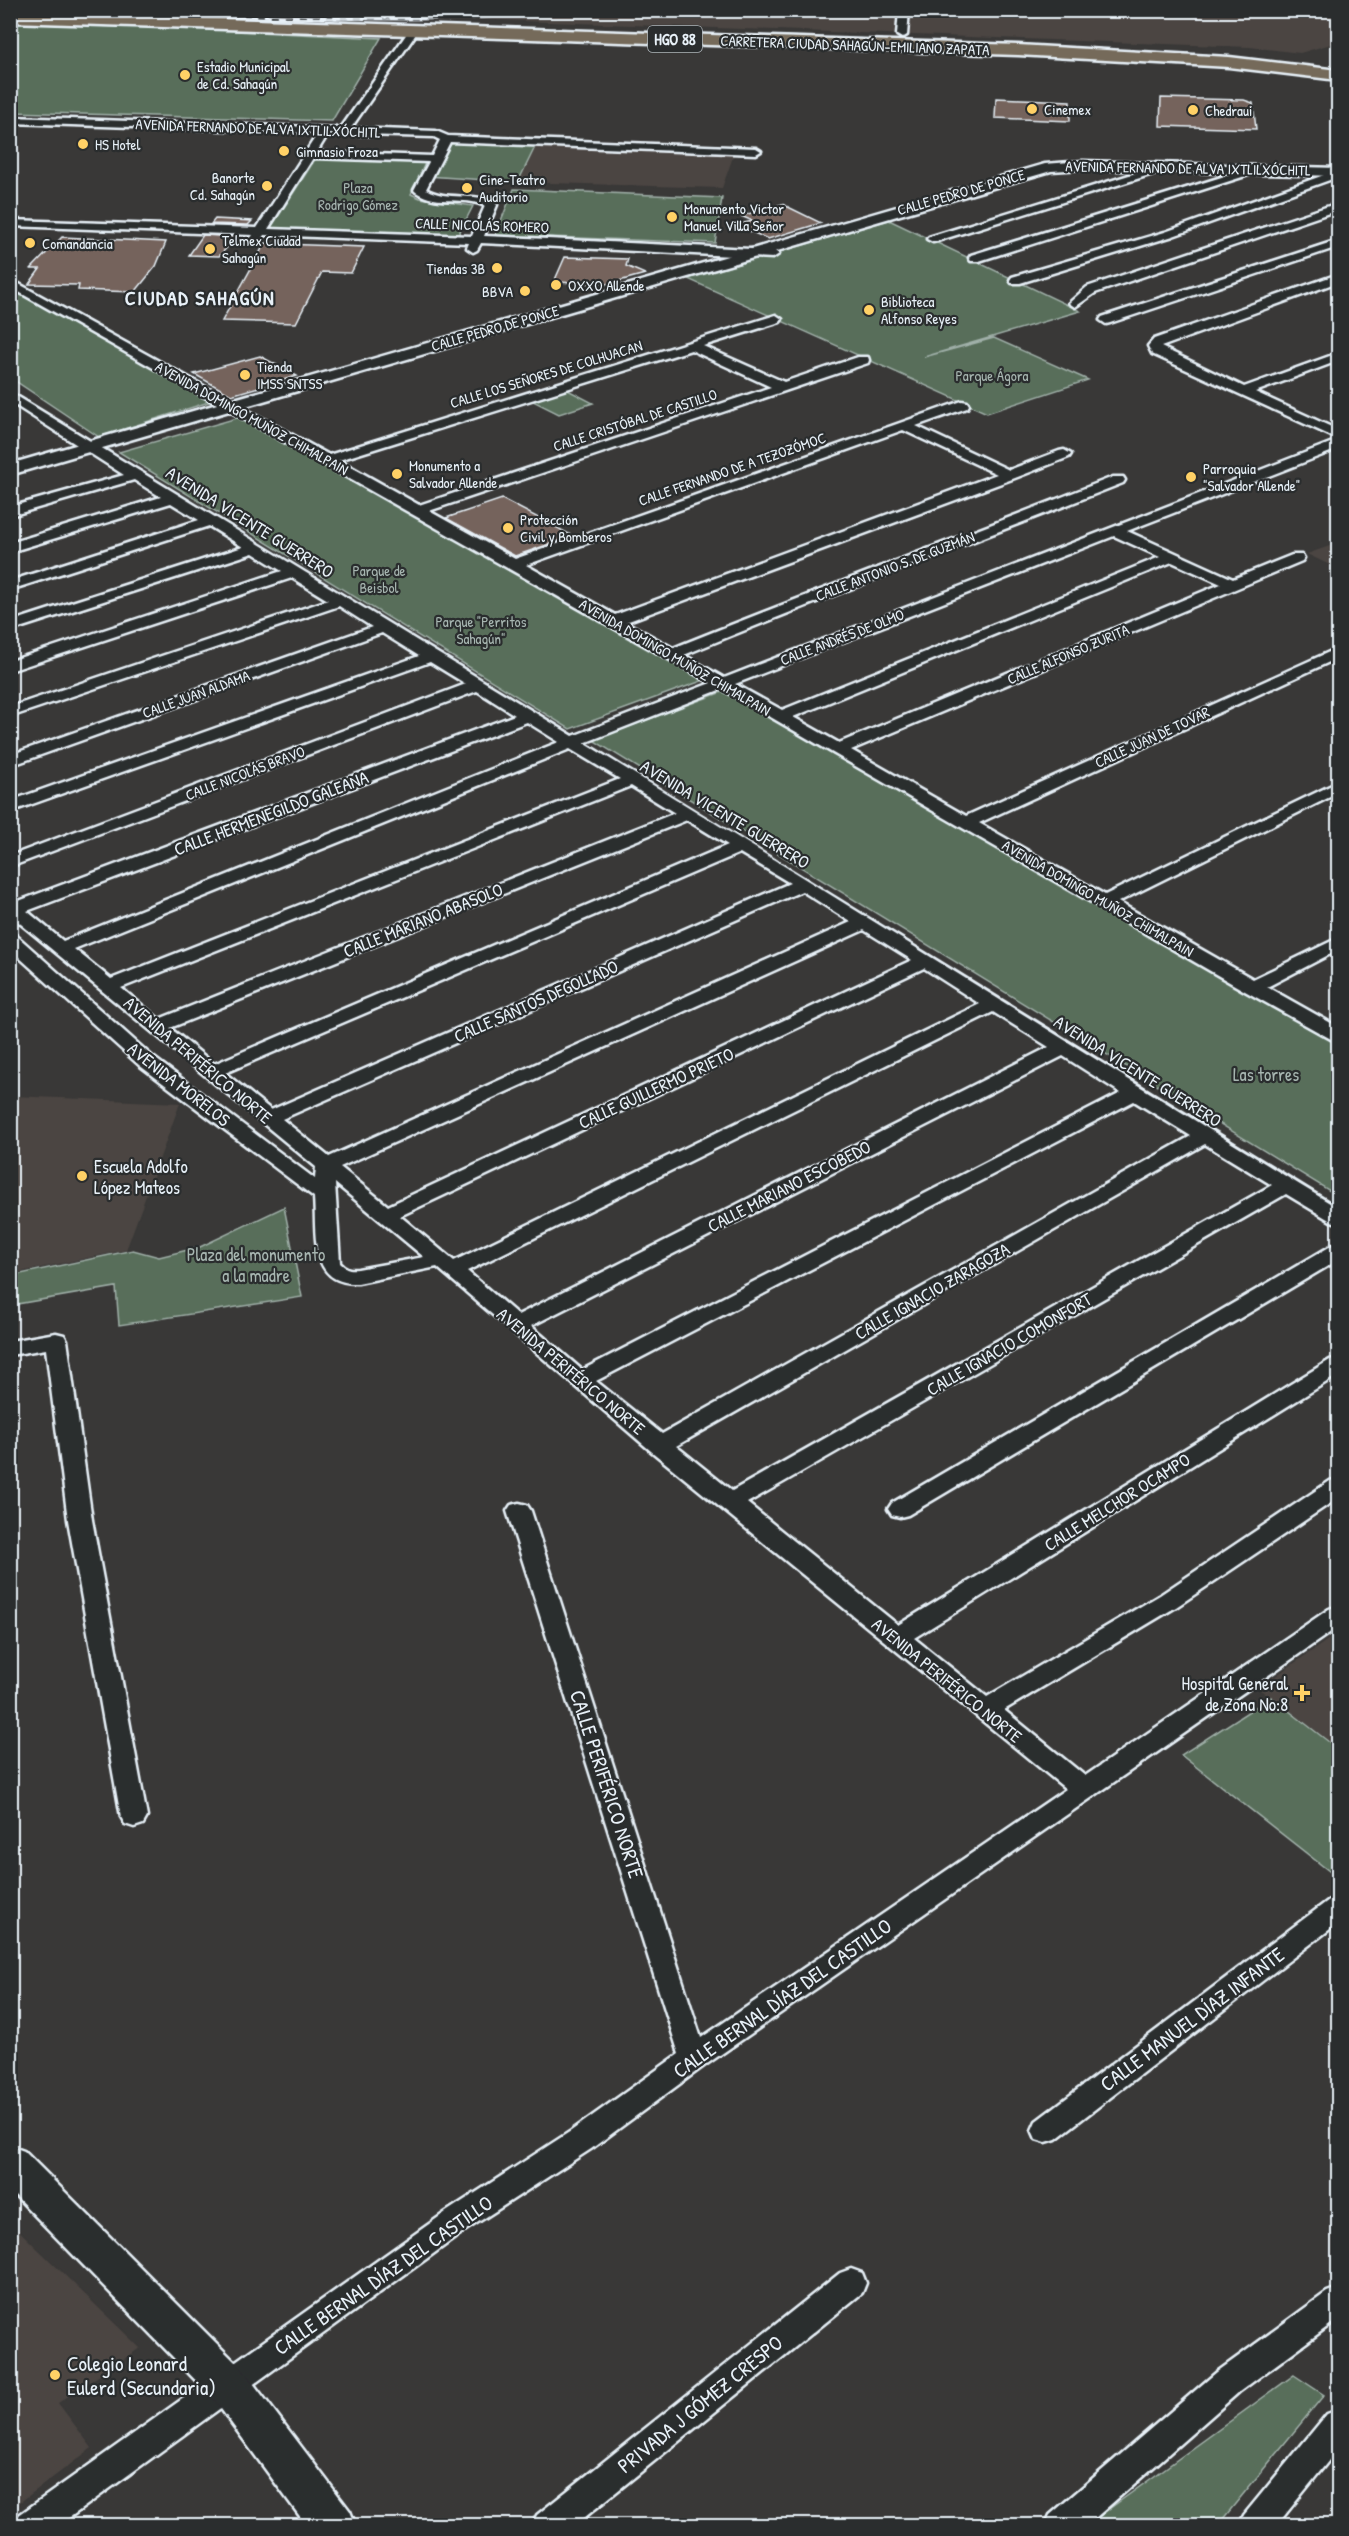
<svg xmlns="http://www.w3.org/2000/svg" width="1349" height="2536" font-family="'Patrick Hand',sans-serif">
	<rect width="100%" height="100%" fill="#393837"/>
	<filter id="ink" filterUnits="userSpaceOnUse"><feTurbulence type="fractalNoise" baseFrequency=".0167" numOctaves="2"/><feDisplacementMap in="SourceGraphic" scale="12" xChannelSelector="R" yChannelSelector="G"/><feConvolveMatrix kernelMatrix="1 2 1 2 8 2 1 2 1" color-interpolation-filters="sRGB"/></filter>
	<g filter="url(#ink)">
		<g fill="#4b4542">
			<polygon points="1338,10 1338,42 1300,53 1250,47 243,11"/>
			<polygon points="536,146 734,154 722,188 518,182"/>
			<polygon points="1338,543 1338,569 1307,554"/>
			<polygon points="11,1096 180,1103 126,1250 11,1274"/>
			<polygon points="1338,1633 1338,1749 1258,1688"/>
			<polygon points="11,2223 140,2348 58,2403 92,2448 11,2509"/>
		</g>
		<g fill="#586e5a" stroke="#a0b0a9" stroke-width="1.5">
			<polygon points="11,20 381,38 332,121 11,112"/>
			<polygon points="446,139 537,143 518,182 427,176"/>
			<polygon points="316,158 426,161 411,194 420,198 473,206 458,235 270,229"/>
			<polygon points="514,189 722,198 715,243 495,235"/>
			<polygon points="889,220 1080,311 924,357 994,338 1088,380 987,413 688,279"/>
			<polygon points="11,289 212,401 99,437 11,378"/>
			<polygon points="562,387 593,403 559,414 527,398"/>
			<polygon points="244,416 707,679 570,729 119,452"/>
			<polygon points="730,689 1338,1039 1338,1196 593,740"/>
			<polygon points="284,1207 302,1297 119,1325 116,1287 11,1305 11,1276 133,1250 159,1257 200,1247"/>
			<polygon points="1271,1697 1338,1749 1338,1870 1333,1874 1181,1755"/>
			<polygon points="1294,2375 1324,2395 1218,2525 1087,2525"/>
		</g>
		<g fill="#74635c" stroke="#e8f1f8" stroke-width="1.5">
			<polygon points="996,98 1070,101 1070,121 995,118"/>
			<polygon points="1161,98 1244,100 1253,103 1256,129 1160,126"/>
			<polygon points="782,204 821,223 768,239 735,225 753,221 741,216"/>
			<polygon points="215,219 252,221 248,225 211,224"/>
			<polygon points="203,235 237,237 219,256 189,255"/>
			<polygon points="62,237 166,242 156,266 135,292 78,290 79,285 29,284 40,269 31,269"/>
			<polygon points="265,243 282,244 364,247 351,273 322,272 296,323 222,321"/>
			<polygon points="565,257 628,259 626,266 645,274 608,284 554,282"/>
			<polygon points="260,356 297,376 231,395 194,374"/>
			<polygon points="502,499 573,536 515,556 446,518"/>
		</g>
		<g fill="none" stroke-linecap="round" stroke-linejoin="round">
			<g stroke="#e8f1f8" stroke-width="5">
				<g id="street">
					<polygon points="899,10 909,10 907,35 902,38 897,35"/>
					<path d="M413 28 418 31 351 128 436 131 448 136 756 148 761 151 756 154 450 142 426 189C447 202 473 191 495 203L497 205 484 236 773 250 779 254 773 258 481 243 477 250 473 252 467 248 469 243 264 235 260 241 256 242 250 239 253 235 10 226V220L257 228 318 133 10 123V117L341 128 410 29ZM328 134 434 137 440 140 432 156 317 152ZM313 158 429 162 414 190 416 192C439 207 464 195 485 206L472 236 268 229Z"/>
					<polygon points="1257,166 1262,169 1261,171 979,261 971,261 969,258 971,255"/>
					<polygon points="1152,168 1156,169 1156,173 937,241 933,242 927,239 929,237"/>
					<polygon points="1338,170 1338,177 1173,236 1020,283 1012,283 1010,280 1012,277 1165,232"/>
					<polygon points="1338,203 1338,210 1095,293 1075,307 1069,303 1087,287"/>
					<polygon points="1338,240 1338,247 1110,323 1106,324 1100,320 1102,317"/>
					<polygon points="1338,274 1338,282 1161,347 1244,387 1338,353 1338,361 1255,392 1338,430 1338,439 1152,354 1148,346 1154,339"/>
					<path d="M10 279 329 455 776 315 782 319 780 322 703 346 784 382 858 357H868L869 360 868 363 429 511 515 559 962 401 967 402 969 405 967 408 916 426 1009 470 1059 451 1064 450 1071 454 1069 457 1015 478 626 622 673 648C819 589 967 535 1113 477H1123L1125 480 1123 483C977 541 829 595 684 655L724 678 1338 440V449L1127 531 1233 579 1292 555H1302L1304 558 1302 561 851 750 966 816 1338 648V658L979 823 1105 895 1338 782V793L1118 902 1253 979 1338 938V950L1267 987 1338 1027V1041L1331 1039 1245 991 722 689 584 743C837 897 1086 1055 1338 1208V1223L1331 1221 1286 1194 747 1503 898 1625 1330 1360 1338 1358V1375L914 1638 987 1697 1160 1595 1330 1481 1338 1479V1498L1176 1607 1004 1710 1085 1776 1329 1609 1338 1606V1627L704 2066 591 2149 466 2230 58 2526H14L19 2515 446 2212 571 2131 679 2054 507 1511 511 1505 519 1503 527 1505 531 1511 701 2038 1066 1789 651 1451 437 1267 358 1283C308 1285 317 1233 314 1197L139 1065 10 949V934L16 935 153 1057 315 1179 316 1167 10 915V901L16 902 515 715 477 691 10 867V856L466 684 430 662 10 812V801L419 656 382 633 10 766V755L372 627 339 606 10 717V707L328 600 292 578 10 671V661L282 571 253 553 10 631V622L243 547 209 526 10 590V581L199 520 171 503 10 552V543L161 497 134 480 10 516V507L124 475 10 402V392L573 736 711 683 10 287ZM691 350 771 387 419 505 339 460ZM903 430 997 474 615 615 526 565ZM1114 536 1160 557 782 710 735 684ZM1172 562 1221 584 839 743 793 717ZM527 722 559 742 63 941 27 911ZM570 749 620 779 111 979 74 949ZM631 786 675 813 159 1019 121 988ZM687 820 728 845 214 1064 170 1028ZM740 853 790 883 271 1110 225 1073ZM802 891 851 922 329 1157 282 1119ZM864 930 912 960 388 1206 340 1167ZM924 968 980 1004 454 1261 400 1216ZM993 1012 1049 1047 518 1315 467 1271ZM1063 1056 1121 1093 582 1370 531 1326ZM1134 1101 1191 1136 662 1434 596 1381ZM1205 1144 1272 1185 732 1491 676 1446ZM335 1183 424 1257 358 1269C350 1270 346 1269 340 1263Z"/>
					<polygon points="1338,1244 1338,1260 908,1515 900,1517 892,1515 888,1509 892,1503 1331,1246"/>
					<polygon points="56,1333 64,1335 67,1340 92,1520 147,1817 143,1824 134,1827 125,1824 121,1817 68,1520 46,1349 10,1355 10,1341"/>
					<polygon points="1338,1897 1338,1923 1056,2139 1046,2142 1036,2139 1032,2130 1036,2121 1329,1900"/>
					<polygon points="851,2269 862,2273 866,2283 862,2293 574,2526 532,2526 537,2515 840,2273"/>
					<polygon points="1338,2288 1338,2319 1239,2392 1086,2526 1045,2526 1050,2515 1217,2372 1327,2292"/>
					<polygon points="1338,2410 1338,2449 1276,2526 1239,2526 1244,2515 1327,2414"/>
				</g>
			</g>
			<g stroke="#e8f1f8" stroke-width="5">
				<g id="secondary">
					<polygon points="1083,161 1338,168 1338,176 1083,169 1051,171 10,475 10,464 1045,164"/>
					<polygon points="10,2146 24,2151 243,2370 350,2511 356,2526 307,2526 213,2398 10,2190"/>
				</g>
			</g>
			<g stroke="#e8f1f8" stroke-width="5">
				<polygon id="primary" points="10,12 1018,45 1229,57 1338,70 1338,80 1229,67 1018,55 10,22"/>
			</g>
			<use href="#street" fill="#2a2d2e" fill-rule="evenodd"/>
			<use href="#secondary" fill="#2a2d2e" fill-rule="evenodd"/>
			<use href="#primary" fill="#746a5a" fill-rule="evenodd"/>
			<g stroke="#e8f1f8" stroke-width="4">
				<path id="rail" d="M131 10C207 14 283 17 359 18 425 19 490 19 555 10"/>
			</g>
			<use href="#rail" stroke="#2a2d2e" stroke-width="2" stroke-dasharray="7" stroke-linecap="butt"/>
		</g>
	</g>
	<g fill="#ffd166" stroke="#2a2d2e" stroke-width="2">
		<circle cx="185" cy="75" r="6"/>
		<circle cx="1032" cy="109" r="6"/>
		<circle cx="1193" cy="110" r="6"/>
		<circle cx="83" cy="144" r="6"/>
		<circle cx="284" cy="151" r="6"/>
		<circle cx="267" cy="186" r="6"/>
		<circle cx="467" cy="188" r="6"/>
		<circle cx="672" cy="217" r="6"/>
		<circle cx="30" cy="243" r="6"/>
		<circle cx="210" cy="249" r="6"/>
		<circle cx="497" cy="268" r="6"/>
		<circle cx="556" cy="285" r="6"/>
		<circle cx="525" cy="291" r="6"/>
		<circle cx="869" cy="310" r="6"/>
		<circle cx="245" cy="375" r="6"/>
		<circle cx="397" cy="474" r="6"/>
		<circle cx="1191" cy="477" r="6"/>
		<circle cx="508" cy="528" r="6"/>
		<circle cx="82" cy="1176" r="6"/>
		<path d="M1299 1684h6v6h6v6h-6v6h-6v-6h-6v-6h6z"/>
		<circle cx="55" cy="2375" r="6"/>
	</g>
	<g text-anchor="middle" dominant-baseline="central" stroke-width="4.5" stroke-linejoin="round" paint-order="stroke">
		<g font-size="15" fill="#e8f1f8" stroke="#2a2d2e">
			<text transform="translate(855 45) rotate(2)">CARRETERA CIUDAD SAHAGÚN-EMILIANO ZAPATA</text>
			<text transform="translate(258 128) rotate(2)">AVENIDA FERNANDO DE ALVA IXTLILXÓCHITL</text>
			<text transform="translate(1188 168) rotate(1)">AVENIDA FERNANDO DE ALVA IXTLILXÓCHITL</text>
			<text transform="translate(961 192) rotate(-16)">CALLE PEDRO DE PONCE</text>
			<text transform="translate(482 225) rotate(2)">CALLE NICOLÁS ROMERO</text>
			<text transform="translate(495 328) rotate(-16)">CALLE PEDRO DE PONCE</text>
			<text transform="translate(546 374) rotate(-17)">CALLE LOS SEÑORES DE COLHUACAN</text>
			<text transform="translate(252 418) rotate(29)">AVENIDA DOMINGO MUÑOZ CHIMALPAIN</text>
			<text transform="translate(635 420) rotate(-18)">CALLE CRISTÓBAL DE CASTILLO</text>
			<text transform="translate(732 469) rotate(-19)">CALLE FERNANDO DE A TEZOZÓMOC</text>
			<text transform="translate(895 566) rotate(-21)">CALLE ANTONIO S. DE GUZMÁN</text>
			<text transform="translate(842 637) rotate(-21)">CALLE ANDRÉS DE OLMO</text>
			<text transform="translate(1068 654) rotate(-23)">CALLE ALFONSO ZURITA</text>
			<text transform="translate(675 657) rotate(30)">AVENIDA DOMINGO MUÑOZ CHIMALPAIN</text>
			<text transform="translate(196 694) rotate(-20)">CALLE JUAN ALDAMA</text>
			<text transform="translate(1152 737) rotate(-25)">CALLE JUAN DE TOVAR</text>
			<text transform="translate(245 773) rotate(-21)">CALLE NICOLÁS BRAVO</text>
			<text transform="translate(1098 898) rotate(30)">AVENIDA DOMINGO MUÑOZ CHIMALPAIN</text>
		</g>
		<g font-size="15" fill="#e8f1f8" stroke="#2a2d2e" text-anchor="start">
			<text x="197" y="66">Estadio Municipal<tspan x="197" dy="17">de Cd. Sahagún</tspan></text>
			<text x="1044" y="109">Cinemex</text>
			<text x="1205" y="110">Chedraui</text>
			<text x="95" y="144">HS Hotel</text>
			<text x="296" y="151">Gimnasio Froza</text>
			<text x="255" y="177" text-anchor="end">Banorte<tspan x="255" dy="17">Cd. Sahagún</tspan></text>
			<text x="479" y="179">Cine-Teatro<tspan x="479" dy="17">Auditorio</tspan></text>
			<text x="684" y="208">Monumento Victor<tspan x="684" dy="17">Manuel Villa Señor</tspan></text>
			<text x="222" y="240">Telmex Ciudad<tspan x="222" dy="17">Sahagún</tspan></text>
			<text x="42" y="243">Comandancia</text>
			<text x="485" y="268" text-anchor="end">Tiendas 3B</text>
			<text x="568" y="285">OXXO Allende</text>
			<text x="513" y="291" text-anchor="end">BBVA</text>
			<text x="881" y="301">Biblioteca<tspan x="881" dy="17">Alfonso Reyes</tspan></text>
			<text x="257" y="366">Tienda<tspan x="257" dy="17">IMSS SNTSS</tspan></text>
			<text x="409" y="465">Monumento a<tspan x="409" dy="17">Salvador Allende</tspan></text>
			<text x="1203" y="468">Parroquia<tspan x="1203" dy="17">"Salvador Allende"</tspan></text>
			<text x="520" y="519">Protección<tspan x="520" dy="17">Civil y Bomberos</tspan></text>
		</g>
		<g font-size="15" fill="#a7b6b1" stroke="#2a2d2e">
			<text x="358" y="187">Plaza<tspan x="358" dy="17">Rodrigo Gómez</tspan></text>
			<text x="992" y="375">Parque Ágora</text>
			<text x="379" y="570">Parque de<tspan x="379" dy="17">Beisbol</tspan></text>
			<text x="481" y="621">Parque "Perritos<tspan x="481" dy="17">Sahagún"</tspan></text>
		</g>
		<rect fill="#2a2d2e" stroke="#afb6bb" stroke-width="1.5" x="648" y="26" width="54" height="26" rx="4.5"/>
		<g font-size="16" font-weight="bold" fill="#e8f1f8">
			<text x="675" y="39">HGO 88</text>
		</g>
		<g font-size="18" fill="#e8f1f8" stroke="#2a2d2e">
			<text transform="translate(250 522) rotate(32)">AVENIDA VICENTE GUERRERO</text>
			<text transform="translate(271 813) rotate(-21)">CALLE HERMENEGILDO GALEANA</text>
			<text transform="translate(725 814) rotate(31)">AVENIDA VICENTE GUERRERO</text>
			<text transform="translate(423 920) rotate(-22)">CALLE MARIANO ABASOLO</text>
			<text transform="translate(536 1001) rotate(-24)">CALLE SANTOS DEGOLLADO</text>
			<text transform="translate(198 1060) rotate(40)">AVENIDA PERIFÉRICO NORTE</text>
			<text transform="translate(1138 1071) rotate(32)">AVENIDA VICENTE GUERRERO</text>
			<text transform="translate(179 1084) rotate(38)">AVENIDA MORELOS</text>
			<text transform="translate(656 1088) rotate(-25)">CALLE GUILLERMO PRIETO</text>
			<text transform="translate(789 1186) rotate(-27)">CALLE MARIANO ESCOBEDO</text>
			<text transform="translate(932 1291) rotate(-30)">CALLE IGNACIO ZARAGOZA</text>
			<text transform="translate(1009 1344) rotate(-30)">CALLE IGNACIO COMONFORT</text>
			<text transform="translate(571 1371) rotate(40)">AVENIDA PERIFÉRICO NORTE</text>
			<text transform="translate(1117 1502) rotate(-32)">CALLE MELCHOR OCAMPO</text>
			<text transform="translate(947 1680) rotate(39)">AVENIDA PERIFÉRICO NORTE</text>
		</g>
		<g font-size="18" fill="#a7b6b1" stroke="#2a2d2e">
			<text x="1266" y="1074">Las torres</text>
			<text x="256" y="1254">Plaza del monumento<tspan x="256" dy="21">a la madre</tspan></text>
		</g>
		<g font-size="18" fill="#e8f1f8" stroke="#2a2d2e" text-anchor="start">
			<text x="94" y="1166">Escuela Adolfo<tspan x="94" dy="21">López Mateos</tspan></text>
			<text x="1288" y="1683" text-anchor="end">Hospital General<tspan x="1288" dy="21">de Zona No:8</tspan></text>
		</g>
		<g font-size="20" font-weight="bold" letter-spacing="1.5" fill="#e8f1f8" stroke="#2a2d2e">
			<text x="200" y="297">CIUDAD SAHAGÚN</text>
		</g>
		<g font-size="21" fill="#e8f1f8" stroke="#2a2d2e">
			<text transform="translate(607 1784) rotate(72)">CALLE PERIFÉRICO NORTE</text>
			<text transform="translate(782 1998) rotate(-35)">CALLE BERNAL DÍAZ DEL CASTILLO</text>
			<text transform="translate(1192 2019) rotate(-37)">CALLE MANUEL DÍAZ INFANTE</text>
			<text transform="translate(383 2275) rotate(-35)">CALLE BERNAL DÍAZ DEL CASTILLO</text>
			<text transform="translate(700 2404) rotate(-39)">PRIVADA J GÓMEZ CRESPO</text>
		</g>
		<g font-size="21" fill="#e8f1f8" stroke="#2a2d2e" text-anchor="start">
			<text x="67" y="2363">Colegio Leonard<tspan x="67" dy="24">Eulerd (Secundaria)</tspan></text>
		</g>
	</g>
	<rect width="1349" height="2536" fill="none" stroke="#2a2d2e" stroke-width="36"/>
	<rect x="18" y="18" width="1313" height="2500" fill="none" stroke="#e8f1f8" stroke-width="2" filter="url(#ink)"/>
</svg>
